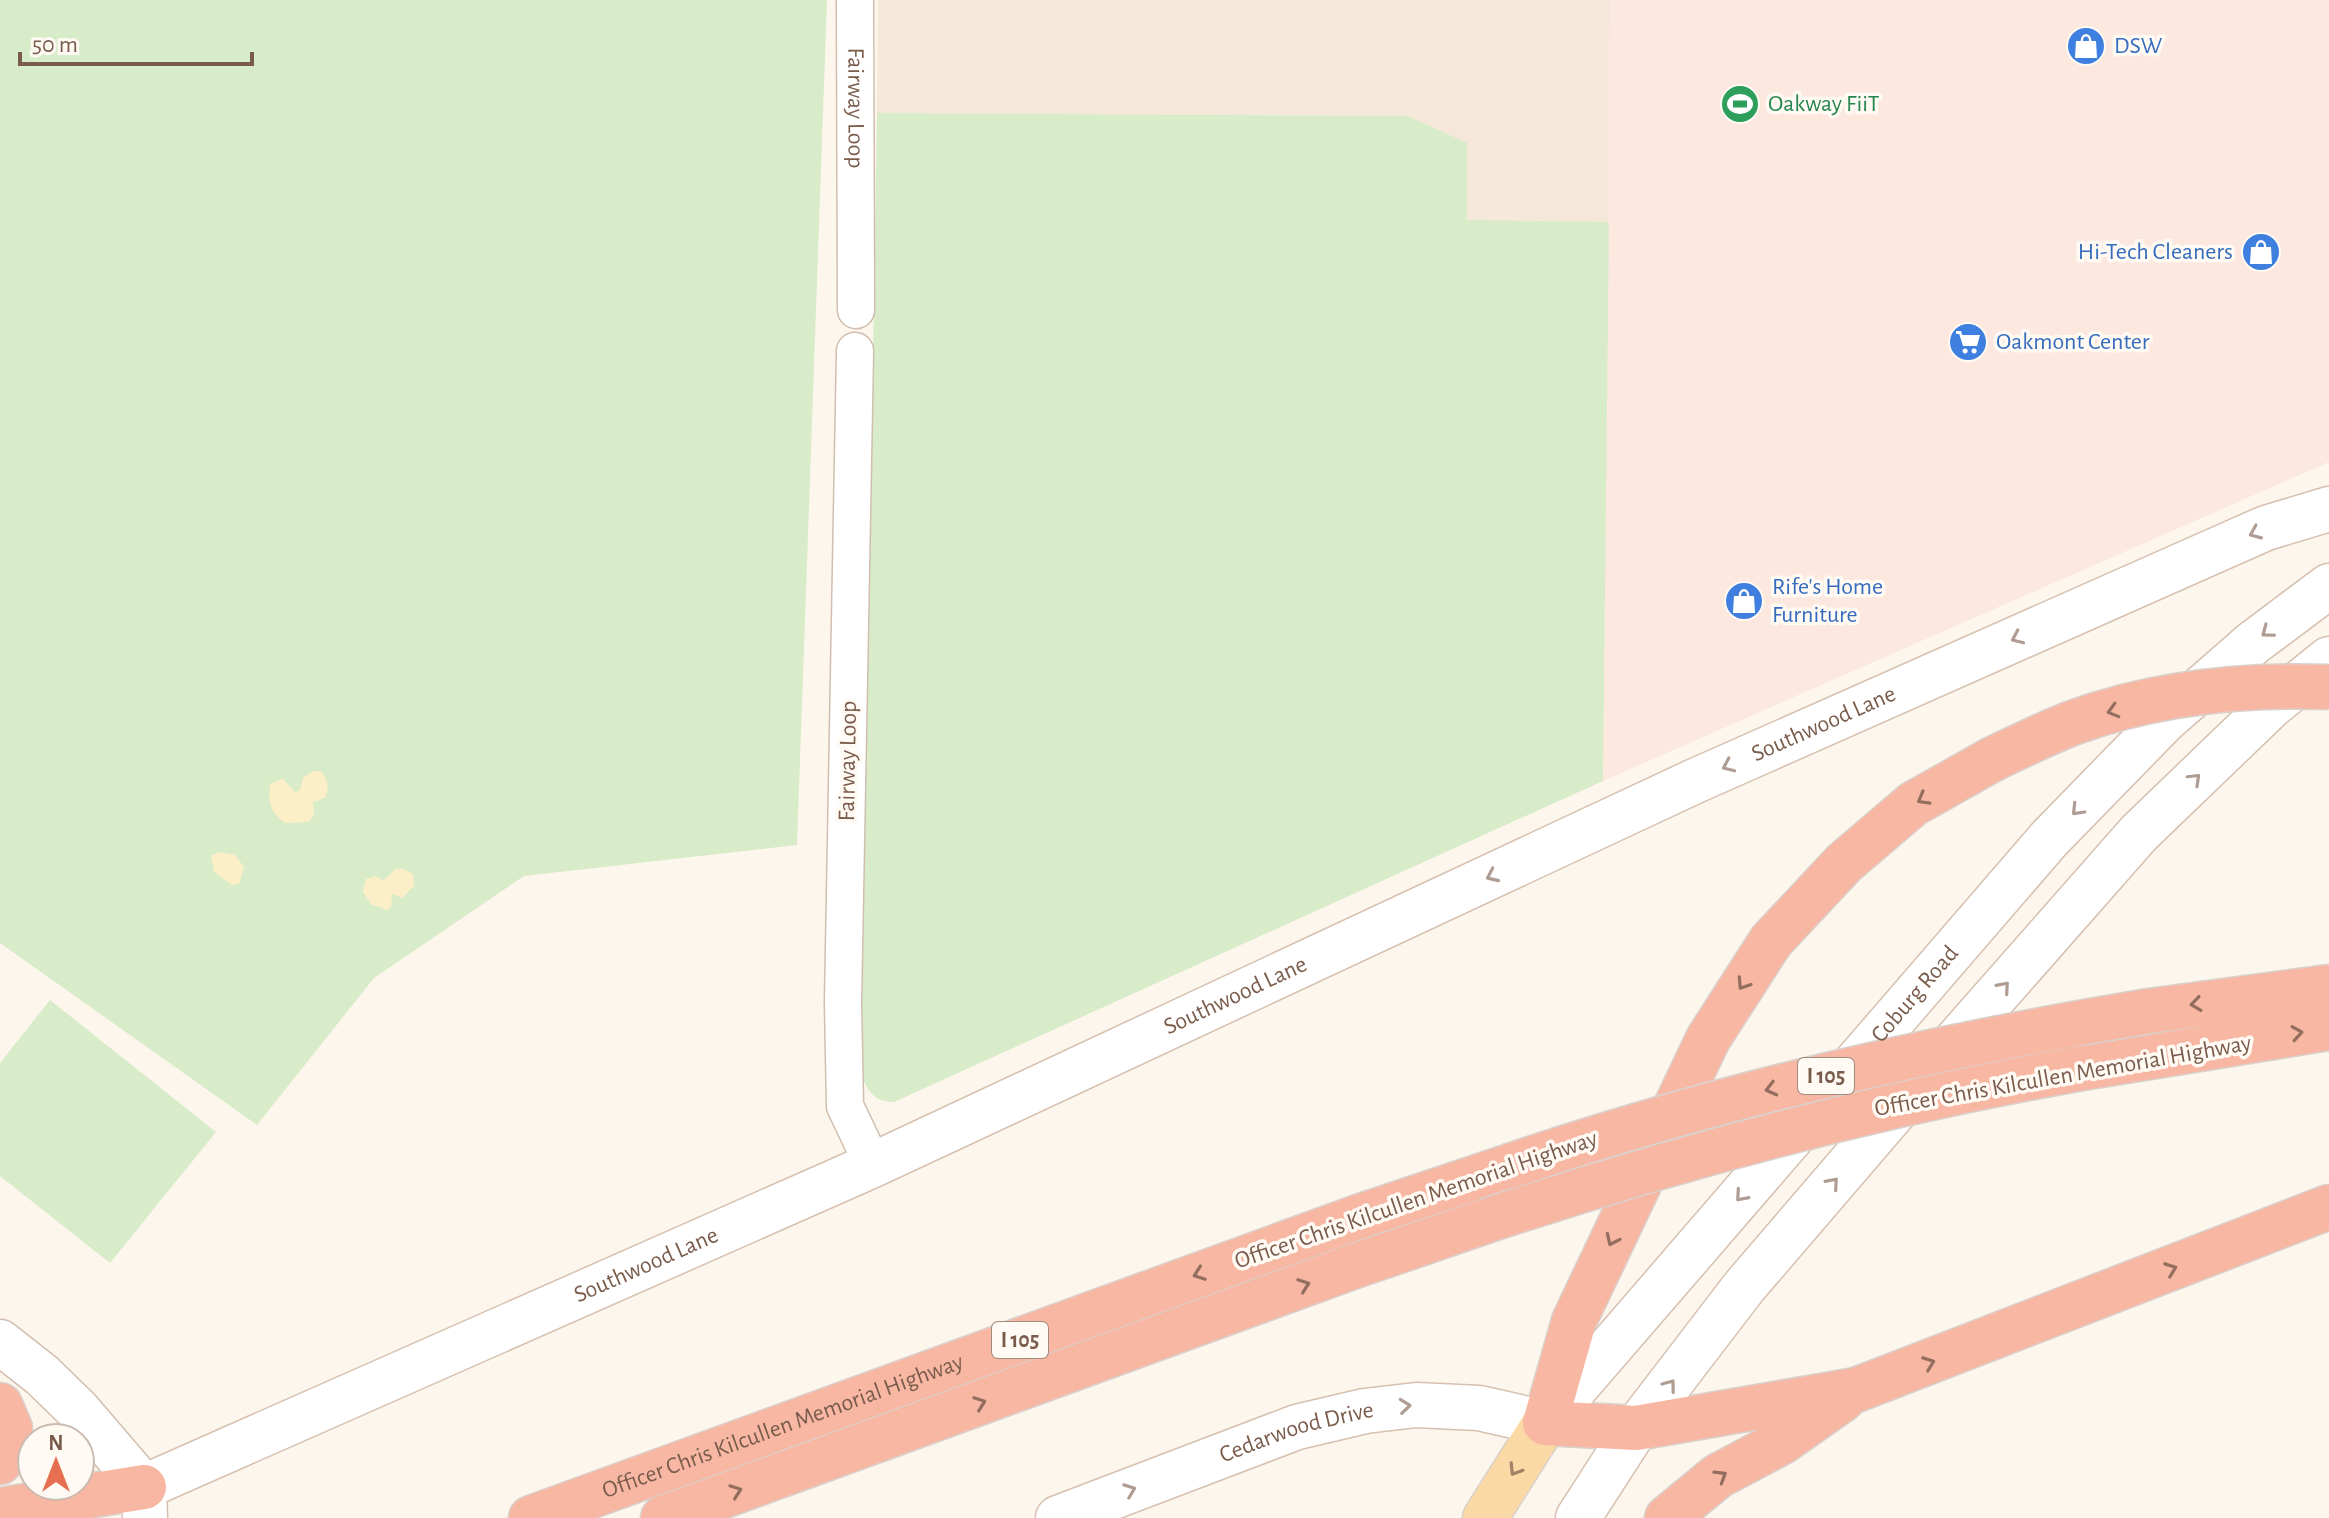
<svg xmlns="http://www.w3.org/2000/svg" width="2329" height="1518" font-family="'Alegreya Sans',sans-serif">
	<rect width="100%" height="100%" fill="#fdf6ec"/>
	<polygon fill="#f5e8da" points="878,0 1610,0 1609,222 1466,221 1467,144 1408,116 877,113"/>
	<polygon fill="#fde8e0" points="1610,0 2329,0 2329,462 1603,781"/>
	<g fill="#d8ecc9">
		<polygon points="0,0 827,0 797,845 524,876 374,978 257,1125 0,943"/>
		<path d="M877 113 1408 116 1467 143V220L1609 222 1603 781 894 1102C874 1102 866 1090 861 1072Z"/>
		<polygon points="50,1000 216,1132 110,1263 0,1176 0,1063"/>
	</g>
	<g fill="#fcefc7">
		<path d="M313 771H320C328 778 330 787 325 798L313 802 314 816 308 822 285 823C271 812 266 801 271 783L283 779 295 792 300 790 303 778Z"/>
		<polygon points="220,852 235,855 244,867 239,884 232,885 214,872 211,856"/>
		<polygon points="396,869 403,869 413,874 414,886 402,898 392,894 391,907 387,910 371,904 363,892 366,879 376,876 383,881"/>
	</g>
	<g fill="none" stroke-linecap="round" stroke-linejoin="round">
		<g stroke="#d1beb0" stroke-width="39">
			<g id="minor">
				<path id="s1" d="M855 0 856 310"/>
				<polyline points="855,351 843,1003 845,1106 873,1165"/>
			</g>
		</g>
		<g stroke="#d1beb0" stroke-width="47">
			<polyline id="tertiary" points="0,1342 42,1375 78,1410 144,1487"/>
		</g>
		<g stroke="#d6c0b0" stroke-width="47">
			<g id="secondary">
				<path id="s2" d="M145 1518 144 1487 873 1165 1695 781 2266 528 2329 509"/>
				<path id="s3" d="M1058 1518 1297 1427 1365 1411 1416 1405 1479 1408 1545 1423 2049 839 2164 721 2253 643 2329 586"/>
				<polyline points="1578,1518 1636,1428 1744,1287 1926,1075 2139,833 2271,706 2329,659"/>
			</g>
		</g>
		<g stroke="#dad1cd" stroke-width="47">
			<polyline id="primary" points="1485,1518 1545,1423"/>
		</g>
		<g stroke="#dad1cd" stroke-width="47">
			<g id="motorway">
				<polyline points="1991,760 1913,804 1844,863 1771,941 1708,1039 1574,1321 1545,1423 1636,1428 1856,1390 2329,1207"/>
				<polyline points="2149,1011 2329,987"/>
				<polyline points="2082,1068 2329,1028"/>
				<polyline points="0,1405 10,1428 0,1462"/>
				<polyline points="0,1510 144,1487"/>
				<path id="s4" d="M531 1518 1361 1216 1510 1166"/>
				<polyline points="663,1518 1352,1267 1486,1221"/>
				<polyline points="1667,1518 1718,1476 1782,1442 1843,1399"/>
			</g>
		</g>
		<use href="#minor" stroke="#fff" stroke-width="36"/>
		<use href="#tertiary" stroke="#fff" stroke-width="44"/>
		<use href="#secondary" stroke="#fff" stroke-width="44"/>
		<use href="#primary" stroke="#fbd9a5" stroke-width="44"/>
		<use href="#motorway" stroke="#f7b7a3" stroke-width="44"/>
		<g stroke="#dad1cd" stroke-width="47" stroke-linecap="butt">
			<g id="motorway-bridge">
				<path d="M1991 760C2018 747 2046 733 2075 722 2155 693 2244 684 2329 687"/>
				<path d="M1510 1166C1718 1095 1932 1047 2149 1011"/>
				<path d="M1486 1221C1681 1156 1879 1104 2082 1068"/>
			</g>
		</g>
		<use href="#motorway-bridge" stroke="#f7b7a3" stroke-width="44"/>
	</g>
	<defs><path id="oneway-chevron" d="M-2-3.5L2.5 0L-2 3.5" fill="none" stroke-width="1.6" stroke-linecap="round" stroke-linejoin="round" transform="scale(2)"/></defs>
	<g stroke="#af9d94">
		<use href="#oneway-chevron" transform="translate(2255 533) rotate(157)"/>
		<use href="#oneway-chevron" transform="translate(2267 632) rotate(143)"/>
		<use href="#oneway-chevron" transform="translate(2017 638) rotate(156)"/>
		<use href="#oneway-chevron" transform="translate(1728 766) rotate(156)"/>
		<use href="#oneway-chevron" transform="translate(2195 779) rotate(-44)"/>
		<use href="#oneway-chevron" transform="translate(2077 810) rotate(134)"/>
		<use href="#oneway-chevron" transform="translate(1492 876) rotate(155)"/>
		<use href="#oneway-chevron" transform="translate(2004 987) rotate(-49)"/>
		<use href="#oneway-chevron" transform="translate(1833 1183) rotate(-49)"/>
		<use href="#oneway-chevron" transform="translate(1741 1196) rotate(131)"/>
		<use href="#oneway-chevron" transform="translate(1670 1385) rotate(-53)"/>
		<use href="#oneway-chevron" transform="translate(1405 1406) rotate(-6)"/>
		<use href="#oneway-chevron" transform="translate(1130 1490) rotate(-21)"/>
	</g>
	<g stroke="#936e5e">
		<use href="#oneway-chevron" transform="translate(2113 711) rotate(164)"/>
		<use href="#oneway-chevron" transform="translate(1923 799) rotate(150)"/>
		<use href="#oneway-chevron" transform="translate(1743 984) rotate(123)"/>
		<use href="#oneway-chevron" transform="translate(2196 1004) rotate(172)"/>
		<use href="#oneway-chevron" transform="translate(2297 1033) rotate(-9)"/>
		<use href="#oneway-chevron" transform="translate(1771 1089) rotate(166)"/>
		<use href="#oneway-chevron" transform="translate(1612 1240) rotate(115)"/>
		<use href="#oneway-chevron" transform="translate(2171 1269) rotate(-21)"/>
		<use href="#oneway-chevron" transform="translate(1199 1274) rotate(160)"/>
		<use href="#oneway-chevron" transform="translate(1304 1285) rotate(-20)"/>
		<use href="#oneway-chevron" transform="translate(1929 1363) rotate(-21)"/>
		<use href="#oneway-chevron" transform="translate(980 1403) rotate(-20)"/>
		<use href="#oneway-chevron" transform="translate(1721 1476) rotate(-32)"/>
		<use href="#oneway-chevron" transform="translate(736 1491) rotate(-20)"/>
	</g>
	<use stroke="#a18267" href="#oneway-chevron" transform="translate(1515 1470) rotate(122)"/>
	<defs>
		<g id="shop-disc" transform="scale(2)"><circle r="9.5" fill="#3f7fe0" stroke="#fffaf3"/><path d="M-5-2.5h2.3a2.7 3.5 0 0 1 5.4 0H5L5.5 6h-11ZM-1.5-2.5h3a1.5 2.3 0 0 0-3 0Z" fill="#fff"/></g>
		<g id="stadium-disc" transform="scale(2)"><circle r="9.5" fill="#2e9e5b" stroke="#fffaf3"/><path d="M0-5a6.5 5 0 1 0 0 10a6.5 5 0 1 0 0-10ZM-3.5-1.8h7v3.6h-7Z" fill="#fff"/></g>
		<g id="supermarket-disc" transform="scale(2)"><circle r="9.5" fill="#3f7fe0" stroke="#fffaf3"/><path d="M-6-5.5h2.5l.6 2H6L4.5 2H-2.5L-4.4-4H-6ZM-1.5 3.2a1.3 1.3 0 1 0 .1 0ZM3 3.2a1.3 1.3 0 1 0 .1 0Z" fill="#fff"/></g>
	</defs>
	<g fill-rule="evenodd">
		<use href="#shop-disc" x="2086" y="46"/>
		<use href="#stadium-disc" x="1740" y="104"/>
		<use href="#shop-disc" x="2261" y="252"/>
		<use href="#supermarket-disc" x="1968" y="342"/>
		<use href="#shop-disc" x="1744" y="601"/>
	</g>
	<g text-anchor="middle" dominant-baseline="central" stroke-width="7" stroke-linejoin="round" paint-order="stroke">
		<g fill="#fffaf3" stroke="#a28b7f" stroke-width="2">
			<rect x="1798" y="1058" width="56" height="36" rx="6"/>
			<rect x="992" y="1322" width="56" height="36" rx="6"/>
		</g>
		<g font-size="22" font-weight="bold" fill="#7a5c4d">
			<text x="1826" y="1076">I 105</text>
			<text x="1020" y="1340">I 105</text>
		</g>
		<g font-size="24" fill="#366cbe" stroke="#fffaf3" text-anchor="start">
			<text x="2114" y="46">DSW</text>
			<text x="2233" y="252" text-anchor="end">Hi-Tech Cleaners</text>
			<text x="1996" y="342">Oakmont Center</text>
			<text x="1772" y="587">Rife's Home<tspan x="1772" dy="28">Furniture</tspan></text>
		</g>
		<g font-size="24" fill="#27864d" stroke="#fffaf3" text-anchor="start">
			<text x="1768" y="104">Oakway FiiT</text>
		</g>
		<g font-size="24" fill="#7a5c4d" stroke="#fffaf3">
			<text stroke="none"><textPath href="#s1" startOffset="108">Fairway Loop</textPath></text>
			<text stroke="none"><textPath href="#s2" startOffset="1876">Southwood Lane</textPath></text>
			<text transform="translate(848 761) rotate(-89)">Fairway Loop</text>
			<text stroke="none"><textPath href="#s3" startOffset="1074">Coburg Road</textPath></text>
			<text stroke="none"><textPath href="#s2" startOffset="1228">Southwood Lane</textPath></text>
			<text transform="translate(2063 1076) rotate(-10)">Officer Chris Kilcullen Memorial Highway</text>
			<text transform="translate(1416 1200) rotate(-19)">Officer Chris Kilcullen Memorial Highway</text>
			<text stroke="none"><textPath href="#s2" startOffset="580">Southwood Lane</textPath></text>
			<text stroke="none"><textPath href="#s4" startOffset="268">Officer Chris Kilcullen Memorial Highway</textPath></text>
			<text stroke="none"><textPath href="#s3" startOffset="254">Cedarwood Drive</textPath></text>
		</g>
	</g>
	<g transform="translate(56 1462)"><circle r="38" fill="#fffaf3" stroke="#cabbb1" stroke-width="2"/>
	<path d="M0-6L14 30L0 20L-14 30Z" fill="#e76f51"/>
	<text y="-12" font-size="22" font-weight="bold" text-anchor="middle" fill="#7a5c4d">N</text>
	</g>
	<path d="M20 52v12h232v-12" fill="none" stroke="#7a5c4d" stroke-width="4"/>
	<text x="32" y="52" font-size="24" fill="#7a5c4d" stroke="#fffaf3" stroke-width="6" paint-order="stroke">50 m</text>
</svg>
